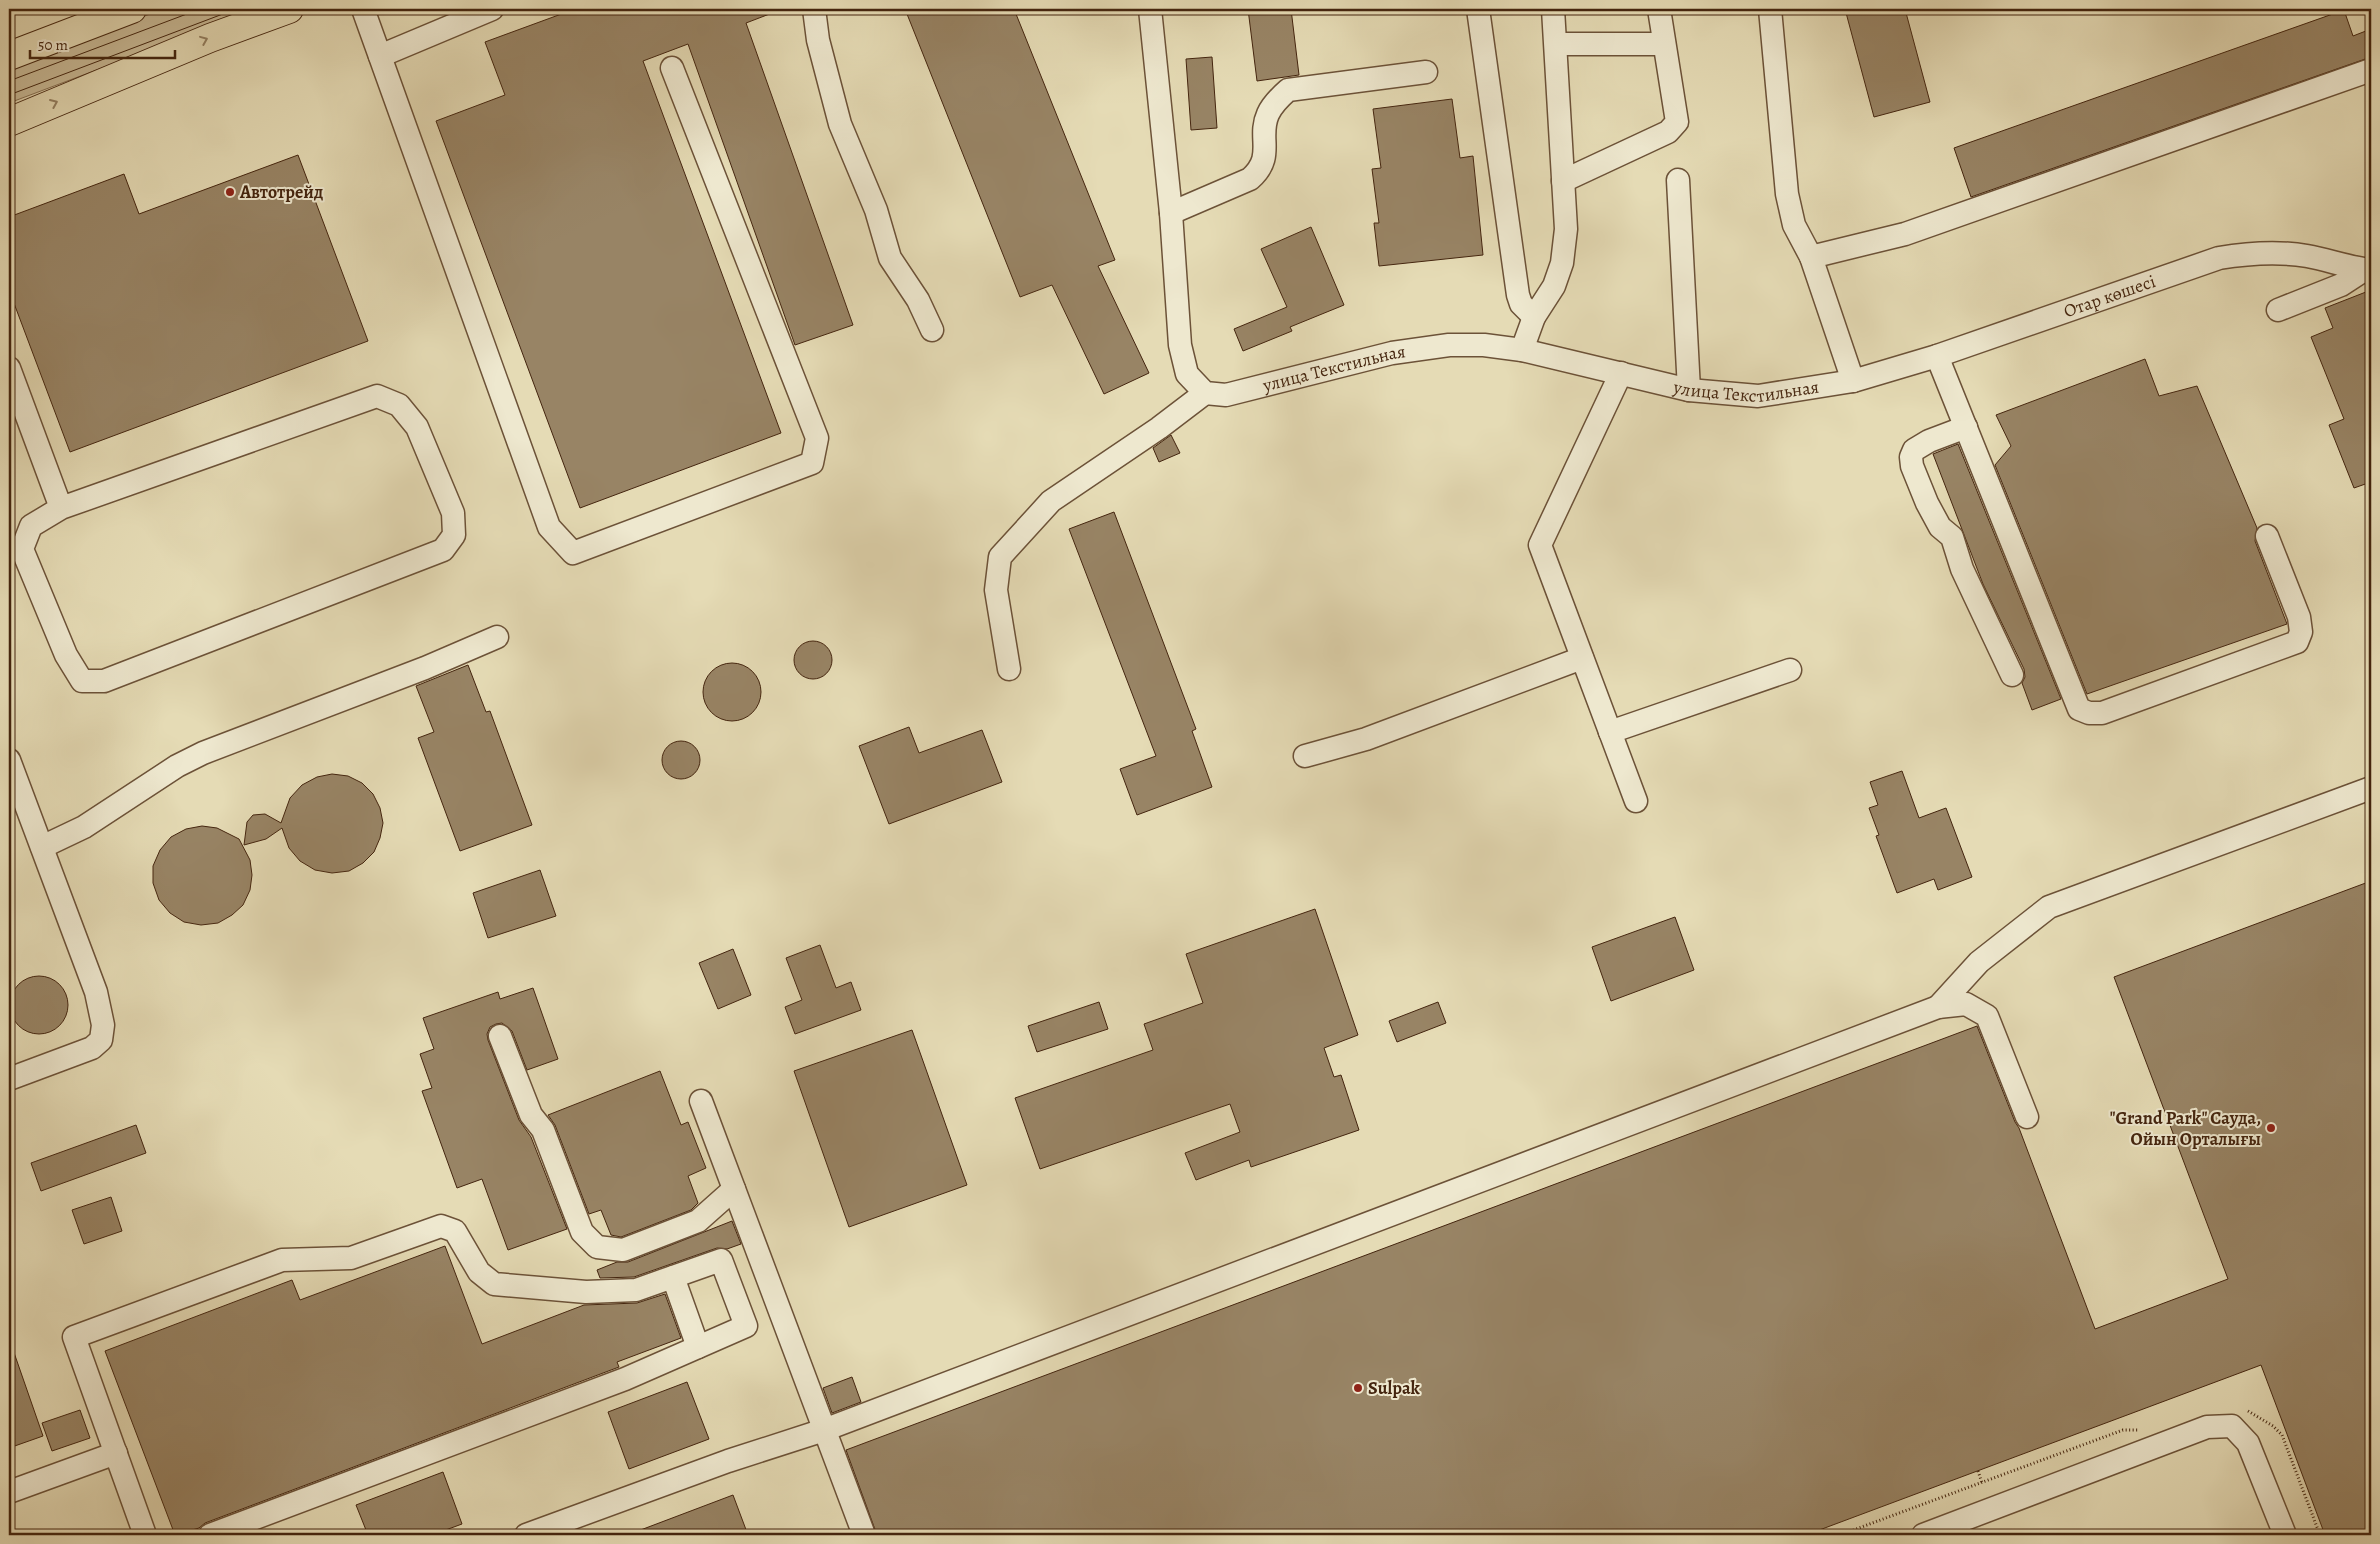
<svg xmlns="http://www.w3.org/2000/svg" width="2380" height="1544" font-family="Alegreya,serif">
	<rect width="100%" height="100%" fill="#e5dbb5"/>
	<filter id="stains"><feTurbulence type="fractalNoise" baseFrequency=".004" numOctaves="4"/><feColorMatrix values="0 0 0 0 .2 0 0 0 0 .09 0 0 0 0 .02 0 0 0 .5 -.17"/></filter>
	<radialGradient id="worn" r=".72"><stop offset=".6" stop-color="#630" stop-opacity="0"/><stop offset="1" stop-color="#630" stop-opacity=".3"/></radialGradient>
	<polygon fill="#cabc99" stroke="#877054" points="163,9 258,9 9,103 9,68"/>
	<g fill="#988465" stroke="#44250f">
		<polygon points="575,9 779,9 780,10 746,23 853,325 795,345 688,44 643,61 781,433 580,508 436,121 505,95 485,42"/>
		<polygon points="905,9 1014,9 1115,260 1098,266 1149,373 1104,394 1052,285 1020,297"/>
		<polygon points="1248,9 1291,9 1299,75 1257,81"/>
		<polygon points="1845,9 1905,9 1930,102 1874,117"/>
		<polygon points="2344,10 2353,36 2371,29 2371,57 1971,197 1954,148"/>
		<polygon points="1212,57 1217,128 1191,130 1186,59"/>
		<polygon points="1452,99 1460,158 1473,156 1483,255 1379,266 1374,223 1379,223 1372,169 1381,168 1373,109"/>
		<polygon points="298,155 368,341 70,452 9,290 9,217 124,174 139,214"/>
		<polygon points="1311,227 1344,305 1290,327 1292,331 1243,351 1234,329 1287,307 1261,249"/>
		<polygon points="2371,290 2371,482 2354,488 2329,425 2344,419 2311,337 2333,328 2325,308"/>
		<polygon points="2145,359 2159,396 2197,386 2257,528 2255,541 2287,624 2087,694 1995,465 2011,446 1996,415"/>
		<polygon points="1171,435 1180,453 1159,462 1153,448"/>
		<polygon points="1958,444 2061,699 2032,710 2022,683 2025,677 2024,669 1983,584 1933,454"/>
		<polygon points="1114,512 1196,729 1192,731 1212,787 1137,815 1120,769 1156,756 1069,529"/>
		<circle cx="813" cy="660" r="19"/>
		<circle cx="732" cy="692" r="29"/>
		<polygon points="468,665 486,712 490,711 532,825 460,851 418,738 434,732 416,686"/>
		<polygon points="909,727 919,753 982,730 1002,782 889,824 859,746"/>
		<circle cx="681" cy="760" r="19"/>
		<polygon points="1902,771 1919,818 1946,808 1972,877 1938,890 1934,879 1897,893 1876,836 1879,835 1869,808 1878,805 1870,782"/>
		<polygon points="332,774 348,776 362,783 373,794 380,808 383,823 380,838 374,852 363,863 349,871 332,873 315,870 300,861 289,848 282,828 266,839 244,845 247,822 253,815 265,814 281,823 290,798 302,785 317,777"/>
		<polygon points="202,826 217,828 239,839 250,860 252,875 250,890 243,905 232,915 218,923 201,925 184,922 170,913 159,900 153,883 153,866 160,850 171,837 186,829"/>
		<polygon points="540,870 556,916 488,938 473,893"/>
		<polygon points="2371,881 2371,1535 2325,1535 2261,1365 1806,1535 877,1535 846,1450 1977,1026 2015,1122 2019,1128 2095,1329 2228,1279 2114,977"/>
		<polygon points="1315,909 1358,1035 1324,1048 1334,1077 1341,1075 1359,1130 1251,1167 1249,1160 1196,1180 1185,1153 1240,1132 1230,1104 1040,1169 1015,1098 1153,1050 1144,1024 1203,1003 1186,954"/>
		<polygon points="1675,917 1694,970 1611,1001 1592,947"/>
		<polygon points="820,945 836,988 851,982 861,1010 795,1034 785,1007 802,1000 786,958"/>
		<polygon points="733,949 751,995 718,1009 699,963"/>
		<circle cx="39" cy="1005" r="29"/>
		<polygon points="533,988 558,1059 527,1070 512,1031 502,1023 496,1024 490,1027 487,1034 488,1040 519,1120 531,1137 567,1229 508,1250 482,1179 457,1188 422,1091 432,1088 420,1054 434,1049 423,1018 498,992 500,999"/>
		<polygon points="1099,1002 1108,1029 1037,1052 1028,1026"/>
		<polygon points="1438,1002 1446,1023 1397,1042 1389,1021"/>
		<polygon points="912,1030 967,1185 849,1227 794,1071"/>
		<polygon points="660,1071 681,1125 688,1122 706,1168 688,1176 698,1203 691,1210 621,1237 611,1235 601,1210 589,1214 555,1125 548,1115"/>
		<polygon points="136,1125 146,1153 41,1191 31,1163"/>
		<polygon points="111,1197 122,1231 84,1244 72,1210"/>
		<polygon points="732,1221 741,1244 727,1249 717,1248 634,1277 600,1278 597,1270 617,1262 628,1262"/>
		<polygon points="445,1246 482,1344 584,1305 637,1303 665,1294 681,1338 617,1362 619,1367 205,1523 199,1528 175,1535 105,1351 292,1280 300,1300"/>
		<polygon points="11,1344 43,1436 9,1448 9,1345"/>
		<polygon points="852,1377 861,1402 832,1413 823,1388"/>
		<polygon points="687,1382 709,1439 629,1469 608,1412"/>
		<polygon points="80,1410 90,1438 52,1451 42,1423"/>
		<polygon points="443,1472 462,1524 432,1535 368,1535 356,1505"/>
		<polygon points="733,1495 748,1535 630,1535 630,1534"/>
	</g>
	<g fill="none" stroke-linecap="round" stroke-linejoin="round">
		<g stroke="#6c5238" stroke-width="25">
			<g id="minor">
				<polyline points="363,9 549,527 573,553 812,463 817,438 672,68"/>
				<polyline points="814,9 818,40 840,124 876,210 890,258 918,300 932,330"/>
				<path id="s1" d="M1150 9 1171 213 1180 345 1187 374 1205 393 1226 395 1392 353 1449 345H1484L1522 350 1689 390 1758 396 1853 381 1937 356 2219 258C2249 253 2278 251 2307 256 2329 260 2350 268 2371 270"/>
				<polyline points="1478,9 1518,295 1521,304 1534,317"/>
				<polyline points="1770,9 1787,194 1794,225 1811,257 1853,381"/>
				<polyline points="1557,44 1664,44"/>
				<polyline points="380,56 492,9"/>
				<polyline points="1678,180 1689,390"/>
				<polyline points="1563,181 1668,132 1677,122 1659,9"/>
				<path d="M1171 213 1250 179C1276 156 1257 138 1268 114 1272 105 1280 97 1288 90L1426 72"/>
				<polyline points="1811,257 1905,234 2371,70"/>
				<polyline points="2278,310 2341,285 2364,270"/>
				<polyline points="1522,350 1534,317 1554,286 1562,263 1566,229 1553,9"/>
				<polyline points="1937,356 2079,709 2089,713 2102,713 2297,642 2301,632 2299,617 2267,536"/>
				<polyline points="9,368 61,508 377,396 399,405 417,427 453,513 454,535 443,550 104,681 82,681 66,655 22,549 31,526 61,508"/>
				<polyline points="1621,373 1540,545 1636,801"/>
				<polyline points="1966,427 1929,441 1914,450 1911,457 1912,466 1927,503 1940,527 1952,537 1962,569 2012,675"/>
				<polyline points="1009,669 996,590 1000,557 1051,501 1159,428 1205,393"/>
				<polyline points="1610,732 1790,670"/>
				<polyline points="1305,756 1366,739 1582,658"/>
				<polyline points="9,760 96,992 103,1025 101,1040 92,1048 9,1079"/>
				<polyline points="42,847 84,827 177,766 203,753 425,668 497,637"/>
				<polyline points="1938,1007 1979,962 2049,907 2371,788"/>
				<polyline points="500,1036 531,1115 543,1130 582,1232 597,1247 623,1250 698,1221 734,1189"/>
				<polyline points="701,1101 864,1535"/>
				<polyline points="673,1277 698,1347"/>
				<polyline points="9,1492 116,1453"/>
				<polyline points="145,1535 74,1337 282,1260 351,1258 441,1226 455,1231 479,1272 494,1284 586,1292 636,1290 721,1260 746,1326 625,1379 210,1535"/>
				<polyline points="526,1535 728,1461 824,1430 1938,1007 1966,1004 1987,1016 2027,1117"/>
				<polyline points="1923,1535 2207,1427 2232,1426 2248,1443 2285,1535"/>
			</g>
		</g>
		<g stroke="#44250f" stroke-width="30">
			<g id="major">
				<polyline points="9,56 132,9"/>
				<polyline points="9,122 210,38 289,9"/>
			</g>
		</g>
		<g stroke="#44250f" stroke-width="3" stroke-dasharray="1 2.5" stroke-linecap="butt">
			<polyline points="2248,1411 2273,1426 2282,1435 2320,1535"/>
			<polyline points="1978,1471 1982,1483"/>
			<polyline points="1840,1535 2123,1430 2138,1430"/>
		</g>
		<use href="#minor" stroke="#eee8cf" stroke-width="22"/>
		<use href="#major" stroke="#e5dbb5" stroke-width="28"/>
		<g stroke="#44250f" stroke-width="1">
			<polyline points="9,81 200,9"/>
			<polyline points="9,95 236,9"/>
		</g>
	</g>
	<defs><path id="oneway-chevron" d="M-2-3.5L2.5 0L-2 3.5" fill="none" stroke-width="1.6" stroke-linecap="round" stroke-linejoin="round" transform="scale(1.25)"/></defs>
	<g stroke="#948062">
		<use href="#oneway-chevron" transform="translate(204 40) rotate(-22)"/>
		<use href="#oneway-chevron" transform="translate(54 103) rotate(-23)"/>
	</g>
	<g fill="#8f2418" stroke="#eee8cf" stroke-width="2">
		<circle cx="230" cy="192" r="5"/>
		<circle cx="2271" cy="1128" r="5"/>
		<circle cx="1358" cy="1388" r="5"/>
	</g>
	<g text-anchor="middle" dominant-baseline="central" stroke-width="4" stroke-linejoin="round" paint-order="stroke">
		<g font-size="18" font-weight="bold" fill="#44250f" stroke="#eee8cf" text-anchor="start">
			<text x="240" y="192">Автотрейд</text>
			<text x="2261" y="1118" text-anchor="end">"Grand Park" Сауда,<tspan x="2261" dy="21">Ойын Орталығы</tspan></text>
			<text x="1368" y="1388">Sulpak</text>
		</g>
		<g font-size="18" fill="#44250f" stroke="#eee8cf">
			<text stroke="none"><textPath href="#s1" startOffset="1324">Отар көшесі</textPath></text>
			<text stroke="none"><textPath href="#s1" startOffset="526">улица Текстильная</textPath></text>
			<text stroke="none"><textPath href="#s1" startOffset="946">улица Текстильная</textPath></text>
		</g>
	</g>
	<rect width="2380" height="1544" fill="none" stroke="#e5dbb5" stroke-width="30"/>
	<rect x="10" y="10" width="2360" height="1524" fill="none" stroke="#44250f" stroke-width="2.5"/>
	<rect x="15" y="15" width="2350" height="1514" fill="none" stroke="#44250f"/>
	<path d="M30 50v8h145v-8" fill="none" stroke="#44250f" stroke-width="2.5"/>
	<text x="38" y="50" font-size="15" fill="#44250f" stroke="#eee8cf" stroke-width="4" paint-order="stroke">50 m</text>
	<rect width="100%" height="100%" filter="url(#stains)"/>
	<rect width="100%" height="100%" fill="url(#worn)"/>
</svg>
